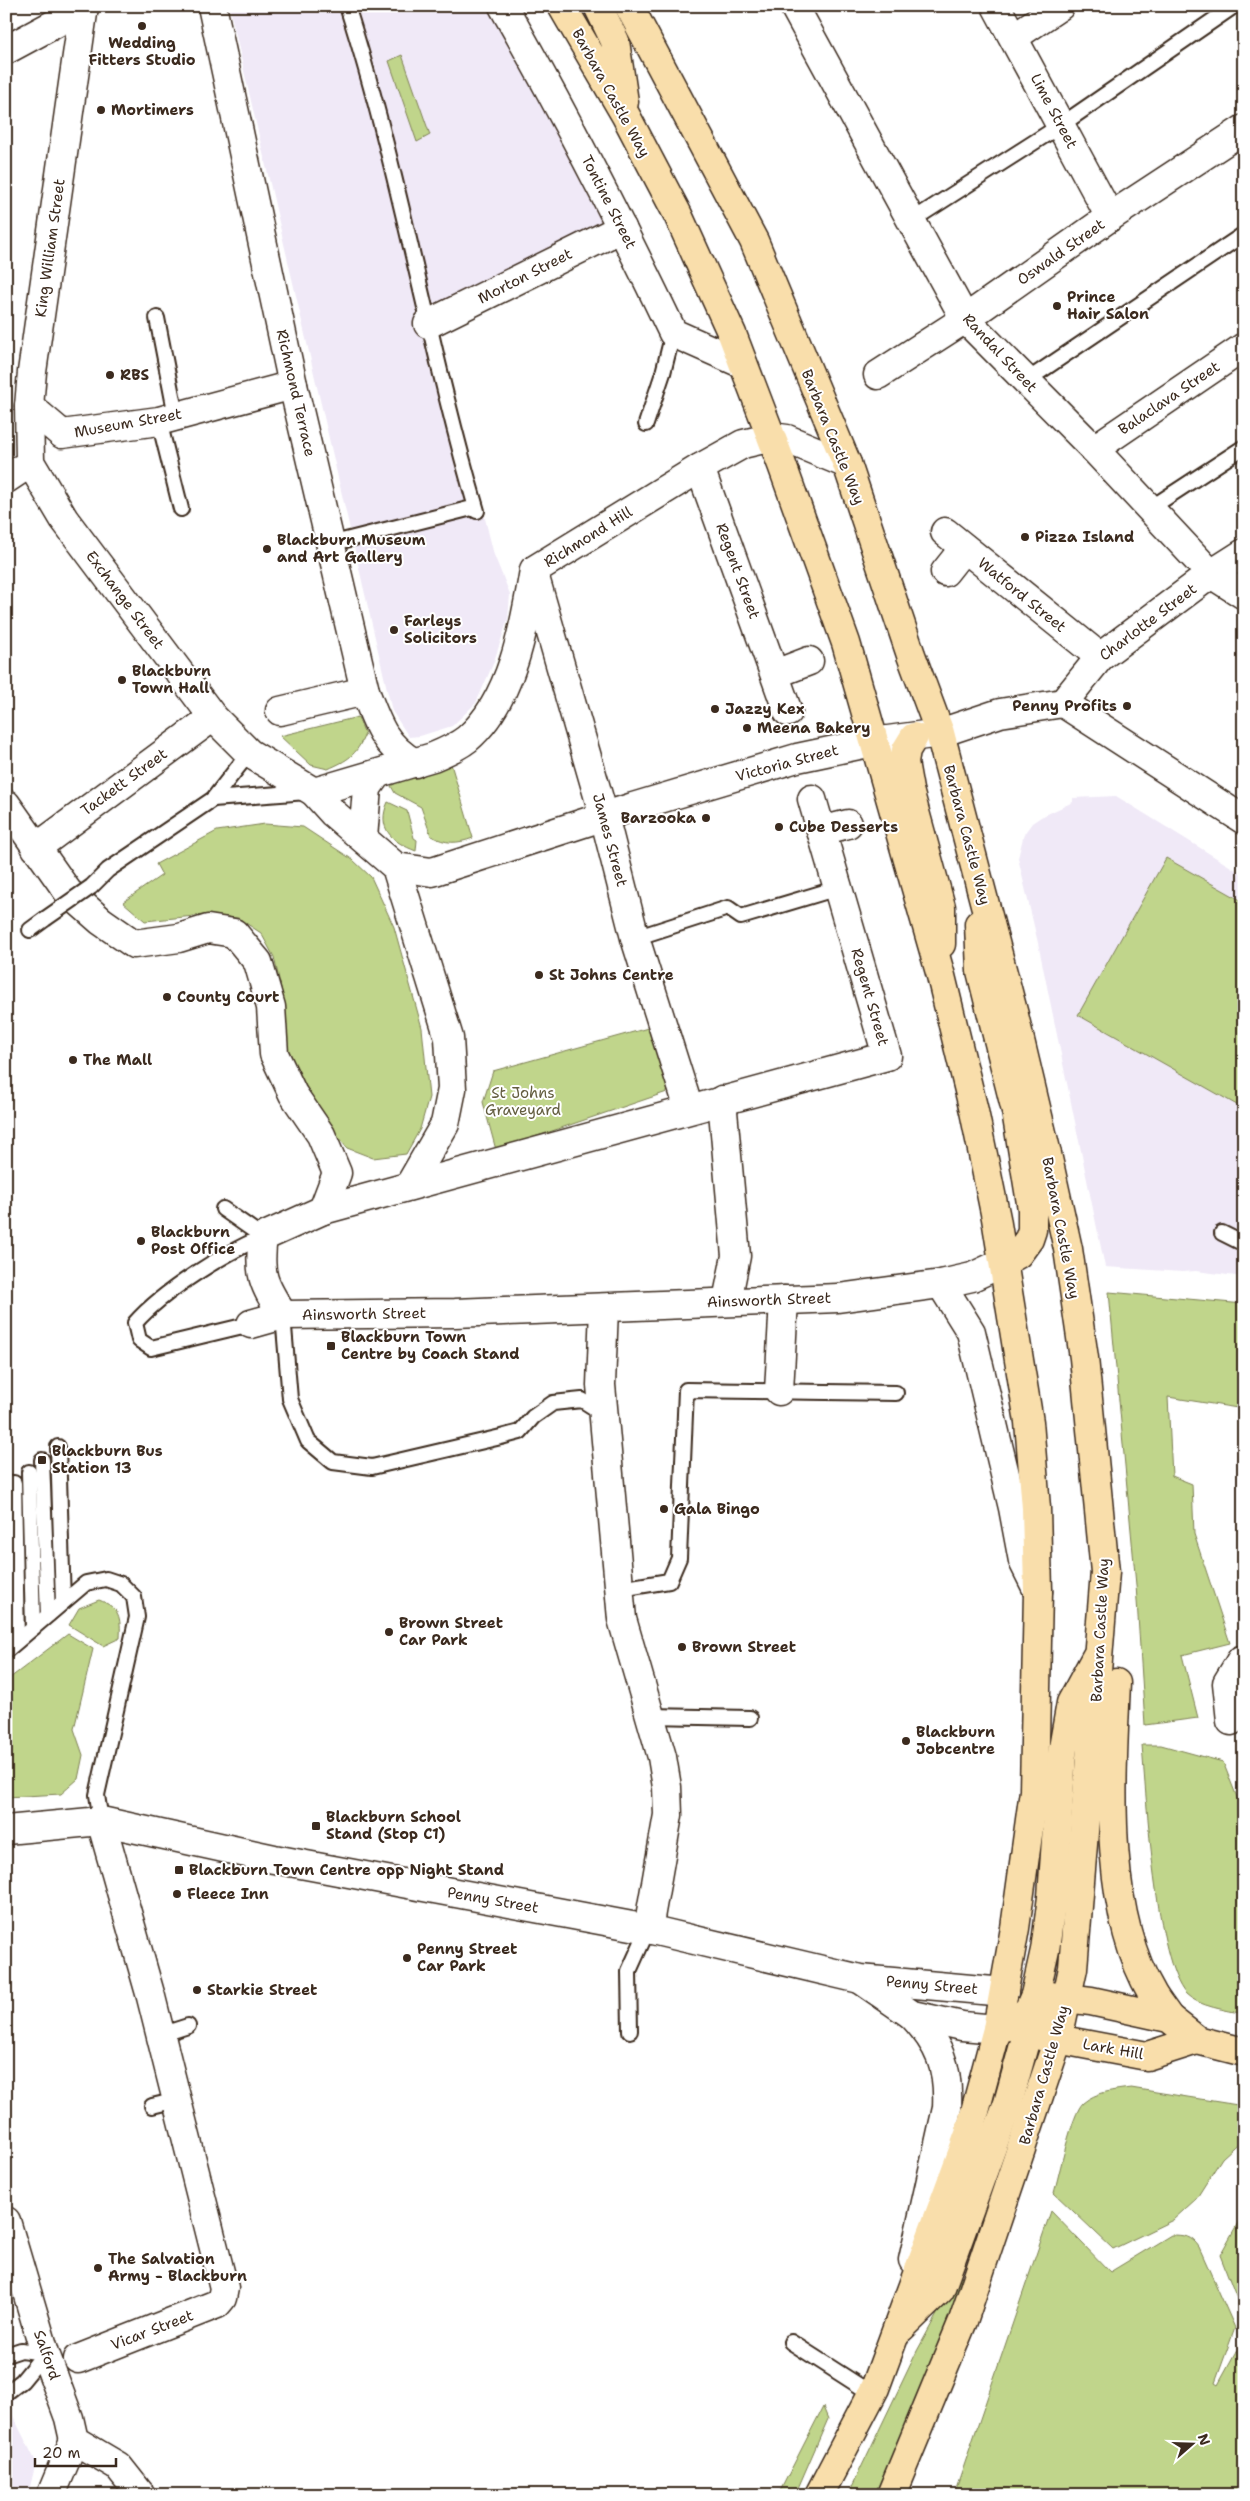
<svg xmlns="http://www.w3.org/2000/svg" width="1250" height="2501" font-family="'Shantell Sans',sans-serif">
	<rect width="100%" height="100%" fill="#fff"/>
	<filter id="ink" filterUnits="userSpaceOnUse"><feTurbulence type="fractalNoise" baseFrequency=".02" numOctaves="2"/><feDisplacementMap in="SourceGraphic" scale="10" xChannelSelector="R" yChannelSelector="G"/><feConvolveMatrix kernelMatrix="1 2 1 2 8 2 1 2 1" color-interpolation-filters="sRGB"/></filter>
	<g filter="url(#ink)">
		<g fill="#f0e9f7">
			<polygon points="229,6 515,6 625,213 434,312 494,555 510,594 508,619 493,664 476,703 452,726 420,736 409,737 392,711"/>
			<polygon points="1116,796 1244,875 1244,1277 1196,1271 1182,1272 1105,1267 1038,943 1018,858 1024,834 1032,823 1041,817 1073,802 1073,798"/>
			<polygon points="6,2374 19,2392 9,2408 36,2462 28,2495 6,2495"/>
		</g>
		<g fill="#c0d58b" stroke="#7e8054">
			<polygon points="402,55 430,135 417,142 389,61"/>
			<path d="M358 717 365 734C356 756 348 760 328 769L311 765 280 736Z"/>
			<path d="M451 764 473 838C457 844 446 844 431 836L421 807 395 793 391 786 404 778Z"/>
			<path d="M388 802 407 811 414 838 417 840 416 851C392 842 376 828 388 802Z"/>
			<polygon points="265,824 303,827 353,860 371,877 394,927 422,1028 429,1097 420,1129 406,1154 373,1158 347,1148 331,1129 286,1052 284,1002 274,957 261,933 238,918 204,915 145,921 123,902 162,875 156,864 217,831"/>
			<polygon points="1166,858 1244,902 1244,1109 1078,1015"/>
			<polygon points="648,1028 670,1091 496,1150 483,1102 493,1071"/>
			<polygon points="1109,1292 1244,1304 1244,1409 1168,1397 1172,1476 1192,1484 1194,1534 1230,1643 1182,1655 1198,1718 1145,1725 1136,1585"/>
			<path d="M99 1600C120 1608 121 1617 120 1638L103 1646 69 1625 79 1608Z"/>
			<polygon points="68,1634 93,1649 74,1729 83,1755 78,1779 61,1794 6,1797 6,1681"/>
			<path d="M1142 1745H1161L1223 1762 1244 1815V2014C1227 2010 1199 2007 1186 1994 1156 1962 1146 1795 1142 1745Z"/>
			<path d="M1131 2088 1244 2106V2138L1222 2158 1196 2199 1173 2220 1113 2249 1054 2193C1059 2175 1072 2113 1083 2103 1096 2092 1114 2090 1131 2088Z"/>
			<path d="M1051 2211 1110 2272 1171 2235C1184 2235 1192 2236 1199 2247L1235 2328 1215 2383 1218 2385 1241 2343 1244 2342V2495H954Z"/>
			<polygon points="1244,2212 1244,2317 1220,2255"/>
			<polygon points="959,2274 965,2280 878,2495 848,2495 917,2351"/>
			<polygon points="823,2407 828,2419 795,2495 778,2495"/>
		</g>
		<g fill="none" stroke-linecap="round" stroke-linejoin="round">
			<g stroke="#3b2a1e" stroke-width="18">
				<g id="lane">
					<polyline points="911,221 1061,125 1234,6"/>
					<polyline points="157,318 176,416"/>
					<polyline points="1026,381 1244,234"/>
					<polyline points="159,421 181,509"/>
					<polyline points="646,424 663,373 673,333"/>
					<polyline points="1149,509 1244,447"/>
					<path d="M330 544 472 508 477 511C428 344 400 172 347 6"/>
					<polyline points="213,799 307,792"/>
					<polyline points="91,887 108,870 213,799 249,753"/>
					<polyline points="30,930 45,919"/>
					<polyline points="635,938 728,908 741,917 838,888"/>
					<polyline points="223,1209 263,1237"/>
					<polyline points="1222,1233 1244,1244"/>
					<polyline points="283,1315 290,1399 308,1441 333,1462 372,1467 501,1437 520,1432 533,1417 553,1403 582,1400 604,1414"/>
					<path d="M251 1324 151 1348 139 1340 135 1323C163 1291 224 1253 263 1237"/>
					<polyline points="58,1447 63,1602"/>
					<polyline points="42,1460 48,1615"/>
					<polyline points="29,1472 33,1628"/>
					<polyline points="14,1483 17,1641"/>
					<polyline points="620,1589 669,1581 679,1558 686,1390 896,1393"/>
					<polyline points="6,1651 86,1583 106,1579 121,1584 134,1597 137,1617 97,1795 101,1821"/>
					<polyline points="650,1716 750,1718"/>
					<polyline points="630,2031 629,1971 648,1929"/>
					<polyline points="160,2035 188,2026"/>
					<polyline points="152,2106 177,2100"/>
					<polyline points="6,2286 18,2265"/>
					<polyline points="791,2342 872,2394"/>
					<polyline points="6,2355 21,2350 45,2353"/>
					<polyline points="6,2393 22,2381 45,2353"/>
				</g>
			</g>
			<g stroke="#3b2a1e" stroke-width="31">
				<g id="street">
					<polyline points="84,6 32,372 29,406 30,462 64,519 213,717 249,753 314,792 333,813 396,867 449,1038 452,1089 445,1124 409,1186"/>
					<path d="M212 6 293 385 365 691C377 723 384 746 415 763"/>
					<path d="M503 6C564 113 620 222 673 333L743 364"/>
					<polyline points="794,6 965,319 1094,449 1211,574 1244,595"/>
					<polyline points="996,6 1110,217"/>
					<polyline points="1014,37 1060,6"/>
					<polyline points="6,50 84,8"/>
					<polyline points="428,324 622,228"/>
					<polyline points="878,375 965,319 1110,217 1244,129"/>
					<polyline points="29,406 62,434 159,421 293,385"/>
					<polyline points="1094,449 1244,347"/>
					<polyline points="700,468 788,712"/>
					<polyline points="6,479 21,469"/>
					<polyline points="945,532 1100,657"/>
					<polyline points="945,572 964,548"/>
					<polyline points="536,581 604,816 635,938 689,1109"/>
					<polyline points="775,674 809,661"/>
					<polyline points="1063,703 1100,657 1211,574 1244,553"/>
					<polyline points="280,711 365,691"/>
					<path d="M314 792 433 757C445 752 457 747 467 739 512 701 525 625 534 570L700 468 743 444 772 437 787 439 847 464"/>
					<polyline points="6,804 68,892 101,921 134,944 179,938 208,929 234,933 258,962 271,1007 274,1054 293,1094 321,1135 337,1173 323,1210"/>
					<polyline points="821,831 848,824"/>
					<polyline points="363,838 367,788 377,774"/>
					<polyline points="36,848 213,717"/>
					<polyline points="396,867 432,872 633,807 797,758 873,742 940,733 1000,713 1063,703 1244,820"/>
					<polyline points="722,1100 736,1256 727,1301"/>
					<polyline points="941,1284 971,1332 1013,1508 1023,1561 1038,1591"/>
					<polyline points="604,1308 601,1385 622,1619 662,1757 667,1787 668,1815 648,1929"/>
					<path d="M283 1315C263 1284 258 1274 263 1237L323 1210 887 1056 812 799"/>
					<polyline points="251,1324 283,1315 455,1313 838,1298 941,1284 972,1277 1004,1262"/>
					<polyline points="779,1391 784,1300"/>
					<polyline points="1231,1721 1227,1683 1241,1660 1244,1660"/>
					<polyline points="6,1830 101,1821 274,1859 648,1929 860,1979 1004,1992"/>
					<polyline points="860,1979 912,2015 962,2026 997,2029"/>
					<path d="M912 2015C940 2045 949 2067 947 2108L913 2260"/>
					<polyline points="6,2221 45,2353 69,2418 74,2440 118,2466 141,2495"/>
					<polyline points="78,2359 217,2304 222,2298 224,2288 151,1997 101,1821"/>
					<polyline points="51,2495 74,2440"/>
				</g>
			</g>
			<g stroke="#3b2a1e" stroke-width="31">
				<g id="highway">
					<polyline points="562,6 626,116 678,215 732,334 782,465 846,643 941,976 974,1111 996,1218 1029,1422 1036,1508 1038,1591 1034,1791 1015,1928 997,2029 969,2134 875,2388 819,2495"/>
					<polyline points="598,6 615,41 624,102"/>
					<polyline points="629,6 754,241 847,464 911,655 940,733 1014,1015 1047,1154 1068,1249 1084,1358 1105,1572 1073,1968 1058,2039 963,2321 891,2495"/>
					<polyline points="914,737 906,750 904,762 909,790 941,907 941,944"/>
					<polyline points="979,924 981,971 1016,1111 1032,1209 1032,1230 1029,1239 1018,1254 1004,1262"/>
					<path d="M1116 1683C1112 1777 1102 1909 1152 1993 1157 2002 1164 2010 1169 2018"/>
					<polyline points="1049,1996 1091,2001 1169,2018 1197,2040 1244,2052"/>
					<polyline points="997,2029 1009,2026 1020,2018 1029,2009 1035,1995 1045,1950 1052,1897 1062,1754 1071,1703 1096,1657"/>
					<polyline points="1041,2036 1147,2056 1197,2040"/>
					<polyline points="901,2328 940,2290 1008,2103 1027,2034 1034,2020 1045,2008"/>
				</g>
			</g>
			<use href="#lane" stroke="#fff" stroke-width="14"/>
			<use href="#street" stroke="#fff" stroke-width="28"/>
			<use href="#highway" stroke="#f9deab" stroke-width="28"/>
			<g stroke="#3b2a1e" stroke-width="18" stroke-linecap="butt">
				<polyline id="lane-bridge" points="45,919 91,887"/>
			</g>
			<use href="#lane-bridge" stroke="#fff" stroke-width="14"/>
		</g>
	</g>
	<g fill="#3b2a1e" stroke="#fff" stroke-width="2">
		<circle cx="142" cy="26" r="5"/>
		<circle cx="101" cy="110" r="5"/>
		<circle cx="1057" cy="306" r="5"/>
		<circle cx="110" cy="375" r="5"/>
		<circle cx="1025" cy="537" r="5"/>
		<circle cx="267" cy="549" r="5"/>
		<circle cx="394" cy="630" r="5"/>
		<circle cx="122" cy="680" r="5"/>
		<circle cx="1127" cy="706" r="5"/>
		<circle cx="715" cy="709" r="5"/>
		<circle cx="747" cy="728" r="5"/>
		<circle cx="706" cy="818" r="5"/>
		<circle cx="779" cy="827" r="5"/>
		<circle cx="539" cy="975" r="5"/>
		<circle cx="167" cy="997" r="5"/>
		<circle cx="73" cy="1060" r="5"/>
		<circle cx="141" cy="1241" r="5"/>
		<rect x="326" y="1341" width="10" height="10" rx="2.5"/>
		<rect x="37" y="1455" width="10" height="10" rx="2.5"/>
		<circle cx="664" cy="1509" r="5"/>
		<circle cx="389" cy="1632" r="5"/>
		<circle cx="682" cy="1647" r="5"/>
		<circle cx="906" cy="1741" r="5"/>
		<rect x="311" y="1821" width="10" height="10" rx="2.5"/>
		<rect x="174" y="1865" width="10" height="10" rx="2.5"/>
		<circle cx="177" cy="1894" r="5"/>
		<circle cx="407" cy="1958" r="5"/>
		<circle cx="197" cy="1990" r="5"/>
		<circle cx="98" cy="2268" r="5"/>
	</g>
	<g text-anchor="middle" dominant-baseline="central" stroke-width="4" stroke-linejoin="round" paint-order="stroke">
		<g font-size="15" font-weight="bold" fill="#3b2a1e" stroke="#fff" text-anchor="start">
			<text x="142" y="43" text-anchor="middle">Wedding<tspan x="142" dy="17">Fitters Studio</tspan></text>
			<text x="111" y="110">Mortimers</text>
			<text x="1067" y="297">Prince<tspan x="1067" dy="17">Hair Salon</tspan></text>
			<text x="120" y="375">RBS</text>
			<text x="1035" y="537">Pizza Island</text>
			<text x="277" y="540">Blackburn Museum<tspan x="277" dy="17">and Art Gallery</tspan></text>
			<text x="404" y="621">Farleys<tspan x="404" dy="17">Solicitors</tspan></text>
			<text x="132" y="671">Blackburn<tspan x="132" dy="17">Town Hall</tspan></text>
			<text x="1117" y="706" text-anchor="end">Penny Profits</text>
			<text x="725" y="709">Jazzy Kex</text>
			<text x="757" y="728">Meena Bakery</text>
			<text x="696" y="818" text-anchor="end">Barzooka</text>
			<text x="789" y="827">Cube Desserts</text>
			<text x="549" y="975">St Johns Centre</text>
			<text x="177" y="997">County Court</text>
			<text x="83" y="1060">The Mall</text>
			<text x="151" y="1232">Blackburn<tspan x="151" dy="17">Post Office</tspan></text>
			<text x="341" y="1337">Blackburn Town<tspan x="341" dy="17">Centre by Coach Stand</tspan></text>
			<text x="52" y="1451">Blackburn Bus<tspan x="52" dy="17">Station 13</tspan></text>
			<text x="674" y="1509">Gala Bingo</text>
			<text x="399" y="1623">Brown Street<tspan x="399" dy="17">Car Park</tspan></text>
			<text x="692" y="1647">Brown Street</text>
			<text x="916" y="1732">Blackburn<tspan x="916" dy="17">Jobcentre</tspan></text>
			<text x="326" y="1817">Blackburn School<tspan x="326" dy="17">Stand (Stop C1)</tspan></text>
			<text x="189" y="1870">Blackburn Town Centre opp Night Stand</text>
			<text x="187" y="1894">Fleece Inn</text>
			<text x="417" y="1949">Penny Street<tspan x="417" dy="17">Car Park</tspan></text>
			<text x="207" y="1990">Starkie Street</text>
			<text x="108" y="2259">The Salvation<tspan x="108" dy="17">Army - Blackburn</tspan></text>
		</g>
		<g font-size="15" fill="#3b2a1e" stroke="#fff">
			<text transform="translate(611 93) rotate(61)">Barbara Castle Way</text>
			<text transform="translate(1054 111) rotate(62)">Lime Street</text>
			<text transform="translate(609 202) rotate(63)">Tontine Street</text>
			<text transform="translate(50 248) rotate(-82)">King William Street</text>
			<text transform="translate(1061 252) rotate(-35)">Oswald Street</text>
			<text transform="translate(525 276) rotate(-27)">Morton Street</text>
			<text transform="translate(1000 353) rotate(47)">Randal Street</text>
			<text transform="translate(296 393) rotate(77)">Richmond Terrace</text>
			<text transform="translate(1169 398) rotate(-34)">Balaclava Street</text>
			<text transform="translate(128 423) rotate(-10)">Museum Street</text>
			<text transform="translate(833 437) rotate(68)">Barbara Castle Way</text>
			<text transform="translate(588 537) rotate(-32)">Richmond Hill</text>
			<text transform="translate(738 571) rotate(70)">Regent Street</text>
			<text transform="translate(1022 595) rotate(39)">Watford Street</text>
			<text transform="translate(125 600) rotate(53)">Exchange Street</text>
			<text transform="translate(1148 622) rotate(-37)">Charlotte Street</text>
			<text transform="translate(787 763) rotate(-15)">Victoria Street</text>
			<text transform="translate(124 782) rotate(-36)">Tackett Street</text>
			<text transform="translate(967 835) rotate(75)">Barbara Castle Way</text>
			<text transform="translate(610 840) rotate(75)">James Street</text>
			<text transform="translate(870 997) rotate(74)">Regent Street</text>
			<text transform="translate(1061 1228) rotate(79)">Barbara Castle Way</text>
			<text transform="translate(769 1300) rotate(-2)">Ainsworth Street</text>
			<text transform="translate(364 1314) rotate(-1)">Ainsworth Street</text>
			<text transform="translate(1100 1630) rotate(-87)">Barbara Castle Way</text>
			<text transform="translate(493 1900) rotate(10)">Penny Street</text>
			<text transform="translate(932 1985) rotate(5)">Penny Street</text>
			<text transform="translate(1113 2049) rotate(10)">Lark Hill</text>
			<text transform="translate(1044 2075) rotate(-74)">Barbara Castle Way</text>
			<text transform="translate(152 2330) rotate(-21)">Vicar Street</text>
			<text transform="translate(47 2355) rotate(71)">Salford</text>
		</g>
		<g font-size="15" fill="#635d3f" stroke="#fff">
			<text x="523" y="1093">St Johns<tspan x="523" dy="17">Graveyard</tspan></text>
		</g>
	</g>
	<rect width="1250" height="2501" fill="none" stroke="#fff" stroke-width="25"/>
	<rect x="12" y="12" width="1225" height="2476" fill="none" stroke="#3b2a1e" stroke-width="2" filter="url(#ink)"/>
	<g transform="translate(1192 2444) rotate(70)" stroke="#ffffff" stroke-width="4" paint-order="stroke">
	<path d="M0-4L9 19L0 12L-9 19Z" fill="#3b2a1e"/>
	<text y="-8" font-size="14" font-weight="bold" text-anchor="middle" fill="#3b2a1e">N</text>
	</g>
	<path d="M35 2458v8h81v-8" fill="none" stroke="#3b2a1e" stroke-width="2.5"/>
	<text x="42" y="2458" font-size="15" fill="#3b2a1e" stroke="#ffffff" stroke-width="4" paint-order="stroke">20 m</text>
</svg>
